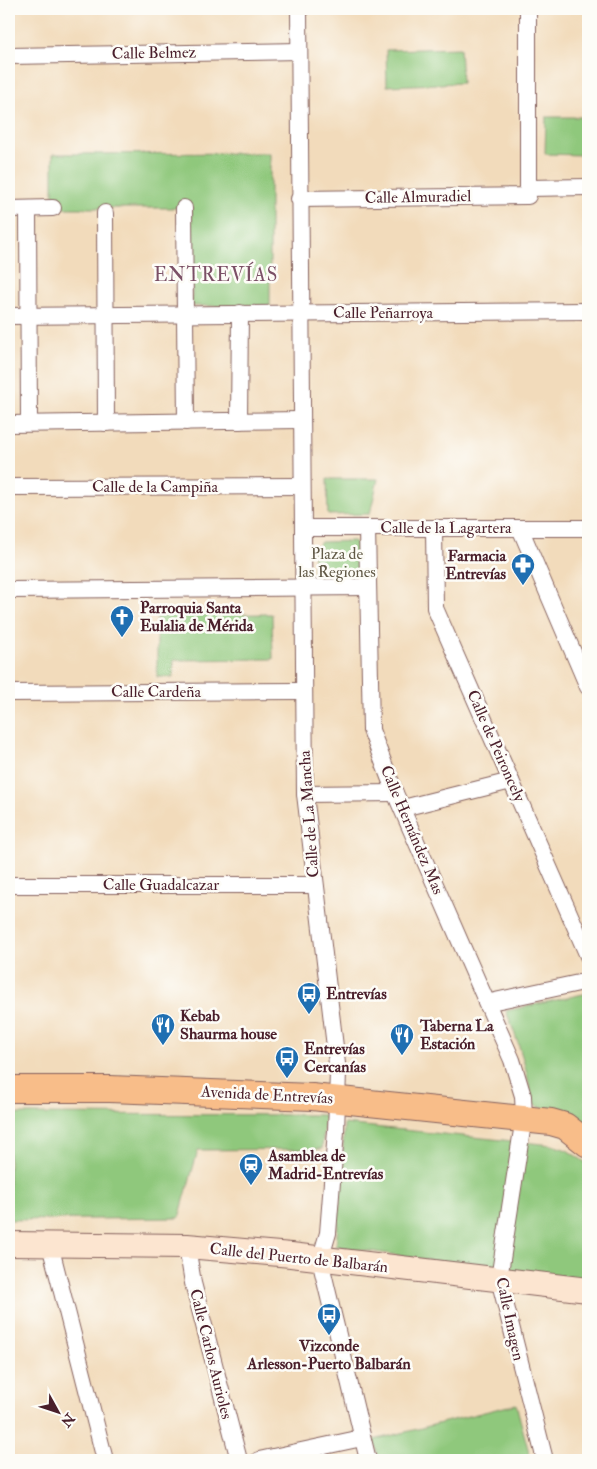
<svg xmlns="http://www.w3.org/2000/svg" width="597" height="1469" font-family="'IM FELL Double Pica',serif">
	<rect width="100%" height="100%" fill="#fdfcf7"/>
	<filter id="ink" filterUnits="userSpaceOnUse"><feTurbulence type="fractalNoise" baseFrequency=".02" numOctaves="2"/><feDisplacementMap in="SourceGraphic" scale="10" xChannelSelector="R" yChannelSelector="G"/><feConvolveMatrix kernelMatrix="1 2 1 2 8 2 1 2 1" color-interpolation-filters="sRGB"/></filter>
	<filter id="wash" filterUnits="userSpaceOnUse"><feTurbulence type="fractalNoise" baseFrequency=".0096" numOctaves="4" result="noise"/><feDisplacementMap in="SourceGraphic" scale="20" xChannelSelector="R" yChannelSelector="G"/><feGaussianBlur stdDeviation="1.12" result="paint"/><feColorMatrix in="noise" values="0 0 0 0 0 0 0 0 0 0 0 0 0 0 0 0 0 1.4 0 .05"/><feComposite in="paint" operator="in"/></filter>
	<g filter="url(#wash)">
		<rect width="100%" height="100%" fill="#f2dbbb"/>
		<g fill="#8fc87c" stroke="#6c7454">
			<polygon points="460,48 462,83 387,86 386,50"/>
			<polygon points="546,117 583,117 582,155 545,154"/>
			<polygon points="270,153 270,306 192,306 191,208 53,208 53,154"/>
			<polygon points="327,479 378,479 370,514 328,515"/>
			<polygon points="354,541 360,549 360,580 317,584 313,579 314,549 321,542"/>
			<polygon points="272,614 273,659 174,660 173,677 157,677 157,615"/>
			<path d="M588 993V1129L560 1113 536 1106 532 1103C528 1070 518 1041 506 1011Z"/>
			<polygon points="9,1114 325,1115 322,1149 198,1150 179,1218 9,1220"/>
			<polygon points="344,1124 552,1145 567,1150 588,1164 588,1284 336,1246 342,1176"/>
			<polygon points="516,1404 531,1460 379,1460 374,1440"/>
		</g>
	</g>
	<g filter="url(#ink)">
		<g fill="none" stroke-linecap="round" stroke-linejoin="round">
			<g stroke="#85615d" stroke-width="18">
				<g id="street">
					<polyline points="299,9 305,794 338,1072 336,1131 328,1233 320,1260 368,1460"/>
					<polyline points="9,56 299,51"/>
					<polyline points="528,188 588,187"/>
					<polyline points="299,199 528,196 528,9"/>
					<polyline points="184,208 186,422"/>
					<polyline points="9,209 53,208"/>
					<polyline points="28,209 29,423"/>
					<polyline points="105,213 106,423"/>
					<polyline points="9,316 588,311"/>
					<polyline points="239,421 240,313"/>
					<polyline points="9,424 300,420"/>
					<polyline points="9,487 301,486"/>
					<polyline points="303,528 588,528"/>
					<polyline points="367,528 371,730 395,793 512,1060 523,1096 524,1117 499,1279 545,1460"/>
					<polyline points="434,528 435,608 588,956"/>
					<polyline points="520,528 588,687"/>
					<polyline points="9,590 368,587"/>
					<polyline points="9,693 303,691"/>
					<polyline points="305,794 395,793"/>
					<polyline points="403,808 511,781"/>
					<polyline points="9,885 314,885"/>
					<polyline points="486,1003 588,981"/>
					<polyline points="50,1245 105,1460"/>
					<polyline points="187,1246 193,1283 239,1460"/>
					<polyline points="259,1460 362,1438"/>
				</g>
			</g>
			<g stroke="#85615d" stroke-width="26">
				<polyline id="secondary" points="9,1244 187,1246 291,1255 588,1290"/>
			</g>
			<g stroke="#85615d" stroke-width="28">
				<polyline id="primary" points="9,1089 110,1089 312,1097 551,1122 565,1126 588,1144"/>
			</g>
			<use href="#street" stroke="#fff" stroke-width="16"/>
			<use href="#secondary" stroke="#fce5d0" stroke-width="24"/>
			<use href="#primary" stroke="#f8bd89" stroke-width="26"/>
		</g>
	</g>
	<defs>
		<g id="pharmacy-pin" transform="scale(1.25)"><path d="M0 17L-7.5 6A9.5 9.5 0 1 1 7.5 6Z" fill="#1f6fb2" stroke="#fdfcf7"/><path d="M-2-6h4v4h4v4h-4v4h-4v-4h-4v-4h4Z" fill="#fff"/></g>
		<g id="church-pin" transform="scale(1.25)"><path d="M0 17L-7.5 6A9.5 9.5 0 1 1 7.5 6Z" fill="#1f6fb2" stroke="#fdfcf7"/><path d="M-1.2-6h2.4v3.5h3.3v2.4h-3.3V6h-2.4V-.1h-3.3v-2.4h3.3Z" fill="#fff"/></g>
		<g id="bus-pin" transform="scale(1.25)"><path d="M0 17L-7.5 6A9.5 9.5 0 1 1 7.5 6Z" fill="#1f6fb2" stroke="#fdfcf7"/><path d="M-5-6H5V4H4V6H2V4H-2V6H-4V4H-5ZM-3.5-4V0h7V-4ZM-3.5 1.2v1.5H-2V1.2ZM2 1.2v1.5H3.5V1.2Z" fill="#fff"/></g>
		<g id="restaurant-pin" transform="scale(1.25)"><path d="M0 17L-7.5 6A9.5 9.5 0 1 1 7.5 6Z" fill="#1f6fb2" stroke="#fdfcf7"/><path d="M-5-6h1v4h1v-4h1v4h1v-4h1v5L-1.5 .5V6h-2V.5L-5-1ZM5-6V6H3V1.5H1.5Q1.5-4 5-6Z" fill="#fff"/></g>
		<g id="station-pin" transform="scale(1.25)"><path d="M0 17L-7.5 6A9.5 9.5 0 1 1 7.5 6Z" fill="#1f6fb2" stroke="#fdfcf7"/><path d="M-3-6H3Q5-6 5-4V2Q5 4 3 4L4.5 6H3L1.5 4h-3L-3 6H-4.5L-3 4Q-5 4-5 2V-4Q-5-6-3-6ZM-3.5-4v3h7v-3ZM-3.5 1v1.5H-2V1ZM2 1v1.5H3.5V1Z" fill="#fff"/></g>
	</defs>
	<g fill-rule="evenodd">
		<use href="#pharmacy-pin" x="523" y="565"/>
		<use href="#church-pin" x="122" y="617"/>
		<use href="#bus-pin" x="309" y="994"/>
		<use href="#restaurant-pin" x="163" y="1025"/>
		<use href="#restaurant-pin" x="402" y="1035"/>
		<use href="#bus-pin" x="287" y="1058"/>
		<use href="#station-pin" x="251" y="1165"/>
		<use href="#bus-pin" x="329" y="1315"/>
	</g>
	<g text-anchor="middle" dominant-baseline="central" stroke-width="5" stroke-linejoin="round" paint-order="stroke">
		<g font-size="16" fill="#4a1f2b" stroke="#fdfcf7">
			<text transform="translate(154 53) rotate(-1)">Calle Belmez</text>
			<text transform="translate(418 197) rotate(-1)">Calle Almuradiel</text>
			<text x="383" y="313">Calle Peñarroya</text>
			<text x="155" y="487">Calle de la Campiña</text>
			<text x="446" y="528">Calle de la Lagartera</text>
			<text x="156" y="692">Calle Cardeña</text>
			<text transform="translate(496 746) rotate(66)">Calle de Peironcely</text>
			<text transform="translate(309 814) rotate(-94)">Calle de La Mancha</text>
			<text transform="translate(412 830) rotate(67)">Calle Hernández Mas</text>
			<text x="161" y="885">Calle Guadalcazar</text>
			<text transform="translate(267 1095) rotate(3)">Avenida de Entrevías</text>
			<text transform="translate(299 1258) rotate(6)">Calle del Puerto de Balbarán</text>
			<text transform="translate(510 1319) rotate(78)">Calle Imagen</text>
			<text transform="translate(211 1354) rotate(76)">Calle Carlos Aurioles</text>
		</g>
		<g font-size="16" fill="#625a47" stroke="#fdfcf7">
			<text x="337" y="554">Plaza de<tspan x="337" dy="18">las Regiones</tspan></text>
		</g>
		<g font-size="16" font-weight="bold" fill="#4a1f2b" stroke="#fdfcf7" text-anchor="start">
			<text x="506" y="556" text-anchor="end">Farmacia<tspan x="506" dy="18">Entrevías</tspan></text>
			<text x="140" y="608">Parroquia Santa<tspan x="140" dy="18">Eulalia de Mérida</tspan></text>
			<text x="326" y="994">Entrevías</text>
			<text x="180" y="1016">Kebab<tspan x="180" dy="18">Shaurma house</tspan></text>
			<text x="420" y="1026">Taberna La<tspan x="420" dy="18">Estación</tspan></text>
			<text x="304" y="1049">Entrevías<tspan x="304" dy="18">Cercanías</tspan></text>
			<text x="268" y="1156">Asamblea de<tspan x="268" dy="18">Madrid-Entrevías</tspan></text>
			<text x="329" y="1346" text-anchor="middle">Vizconde<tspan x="329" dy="18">Arlesson-Puerto Balbarán</tspan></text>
		</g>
		<g font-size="19" letter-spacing="1" fill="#7b5066" stroke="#fdfcf7">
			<text x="216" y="275">ENTREVÍAS</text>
		</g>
	</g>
	<rect width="597" height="1469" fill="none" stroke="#fdfcf7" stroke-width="30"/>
	<g transform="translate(58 1412) rotate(130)" stroke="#fdfcf7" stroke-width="4" paint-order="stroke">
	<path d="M0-4L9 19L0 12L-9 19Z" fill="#4a1f2b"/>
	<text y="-8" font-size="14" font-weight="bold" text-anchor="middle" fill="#4a1f2b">N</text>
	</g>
</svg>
